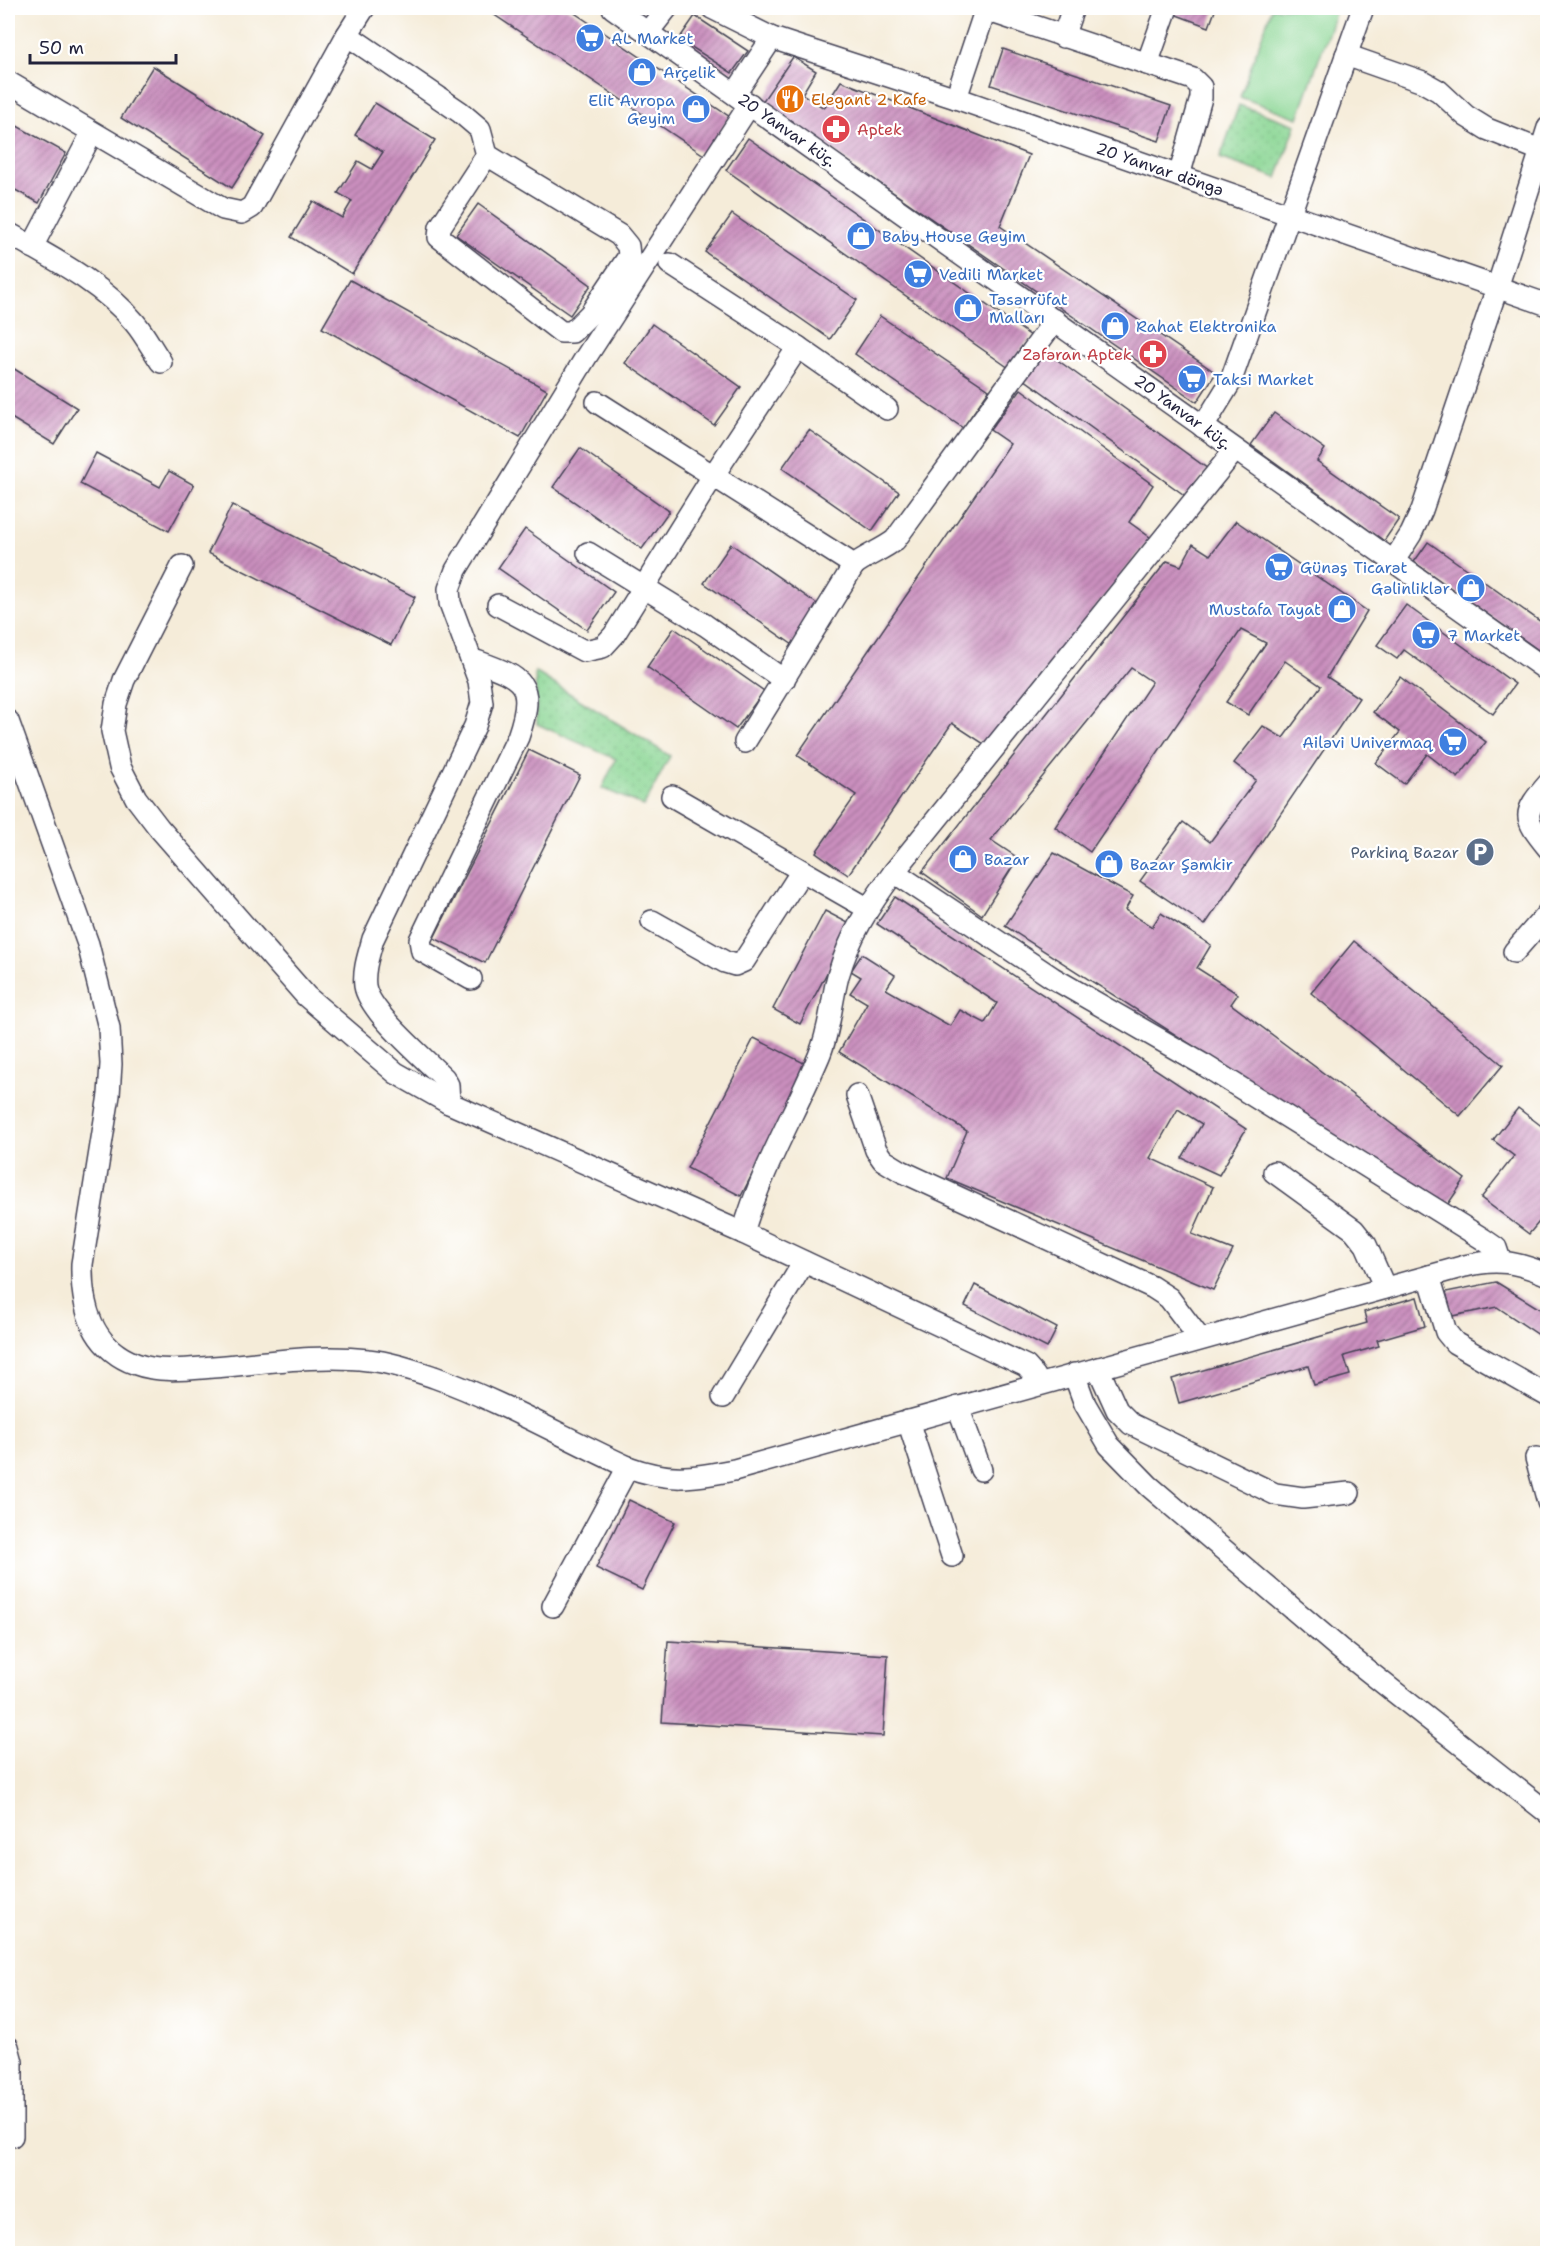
<svg xmlns="http://www.w3.org/2000/svg" width="1555" height="2261" font-family="'Shantell Sans',sans-serif">
	<defs>
		<pattern id="grass-dots" width="8" height="8" patternUnits="userSpaceOnUse" patternTransform="scale(1.5)"><rect width="8" height="8" fill="#88d592"/><path d="M2 2h.1M6 6h.1" fill="none" stroke="#75b77f" stroke-width="1.8" stroke-linecap="round"/></pattern>
		<pattern id="building-hatch" width="6" height="6" patternUnits="userSpaceOnUse" patternTransform="scale(1.5)"><rect width="6" height="6" fill="#ca8fbe"/><path d="M-1 1l2-2M0 6l6-6M5 7l2-2" fill="none" stroke="#a4749c"/></pattern>
	</defs>
	<rect width="100%" height="100%" fill="#fff"/>
	<filter id="ink" filterUnits="userSpaceOnUse"><feTurbulence type="fractalNoise" baseFrequency=".0167" numOctaves="2"/><feDisplacementMap in="SourceGraphic" scale="12" xChannelSelector="R" yChannelSelector="G"/><feConvolveMatrix kernelMatrix="1 2 1 2 8 2 1 2 1" color-interpolation-filters="sRGB"/></filter>
	<filter id="wash" filterUnits="userSpaceOnUse"><feTurbulence type="fractalNoise" baseFrequency=".008" numOctaves="4" result="noise"/><feDisplacementMap in="SourceGraphic" scale="24" xChannelSelector="R" yChannelSelector="G"/><feGaussianBlur stdDeviation="1.35" result="paint"/><feColorMatrix in="noise" values="0 0 0 0 0 0 0 0 0 0 0 0 0 0 0 0 0 1.4 0 .05"/><feComposite in="paint" operator="in"/></filter>
	<g filter="url(#wash)">
		<rect width="100%" height="100%" fill="#f5ecd9"/>
		<g fill="url(#grass-dots)" stroke="#557c66" stroke-width="1.5">
			<polygon points="1239,105 1296,125 1277,178 1220,158"/>
			<polygon points="535,672 670,756 644,806 602,788 616,759 537,724"/>
		</g>
		<polygon fill="#88d592" stroke="#557c66" stroke-width="1.5" points="1272,8 1337,8 1298,118 1240,97"/>
		<g id="blocks">
			<g fill="url(#building-hatch)">
				<polygon points="484,8 567,8 730,117 704,155"/>
				<polygon points="1176,8 1216,8 1209,27 1174,14"/>
				<polygon points="695,16 748,51 732,73 679,39"/>
				<polygon points="1003,49 1171,106 1159,141 991,85"/>
				<polygon points="793,57 816,71 802,94 824,108 841,81 1029,155 1000,226 1216,373 1197,402 762,102"/>
				<polygon points="153,66 265,136 232,188 121,118"/>
				<polygon points="375,103 435,140 352,274 291,237 313,201 342,218 352,201 338,193 358,161 372,169 383,152 355,135"/>
				<polygon points="8,121 66,153 39,203 8,186"/>
				<polygon points="748,138 1031,336 1009,368 726,170"/>
				<polygon points="478,204 591,285 570,315 456,235"/>
				<polygon points="732,214 857,300 830,339 705,252"/>
				<polygon points="350,280 547,390 520,438 322,328"/>
				<polygon points="880,316 989,390 963,428 855,354"/>
				<polygon points="652,324 741,387 714,425 625,363"/>
				<polygon points="1045,351 1208,469 1187,497 1024,379"/>
				<polygon points="8,365 77,408 54,444 8,416"/>
				<polygon points="1021,389 1153,485 1129,522 1151,538 987,746 952,723 848,875 816,852 856,795 797,755 1010,444 990,430"/>
				<polygon points="1274,413 1325,449 1317,461 1399,519 1384,541 1251,445"/>
				<polygon points="809,430 899,492 872,531 782,468"/>
				<polygon points="580,448 669,511 642,549 553,487"/>
				<polygon points="96,453 160,487 169,471 194,485 169,531 80,484"/>
				<polygon points="232,505 415,597 391,645 208,553"/>
				<polygon points="1236,521 1367,611 1327,677 1359,698 1205,925 1140,881 1183,822 1210,842 1256,780 1234,763 1263,726 1283,738 1321,686 1285,661 1248,715 1226,702 1266,643 1241,630 1090,852 1055,827 1152,682 1131,668 991,840 1018,858 982,915 922,872 1167,561 1181,566 1193,544 1210,555"/>
				<polygon points="525,529 614,592 587,630 498,568"/>
				<polygon points="1428,542 1548,627 1548,657 1414,562"/>
				<polygon points="731,544 820,606 793,645 704,583"/>
				<polygon points="1406,605 1515,684 1493,714 1404,650 1397,659 1377,645"/>
				<polygon points="674,628 764,691 736,729 647,667"/>
				<polygon points="1400,677 1486,742 1458,778 1427,754 1404,784 1376,763 1400,732 1373,712"/>
				<polygon points="529,750 580,775 485,963 434,938"/>
				<polygon points="1054,853 1133,896 1125,910 1152,927 1161,913 1211,945 1197,968 1238,994 1231,1004 1465,1179 1446,1207 1005,926"/>
				<polygon points="895,897 1246,1129 1219,1175 1182,1158 1202,1124 1178,1109 1150,1158 1213,1187 1192,1234 1233,1250 1213,1290 947,1178 967,1131 839,1052 867,1003 850,993 861,977 851,971 862,954 895,975 886,989 950,1026 960,1010 985,1023 997,1003 877,924"/>
				<polygon points="825,911 852,925 800,1024 773,1009"/>
				<polygon points="1354,941 1503,1065 1460,1116 1311,993"/>
				<polygon points="754,1038 808,1065 741,1196 687,1168"/>
				<polygon points="1518,1108 1548,1131 1548,1220 1543,1217 1529,1234 1481,1198 1514,1156 1493,1140"/>
				<polygon points="1496,1282 1548,1314 1548,1341 1497,1307 1452,1316 1446,1292"/>
				<polygon points="975,1285 1057,1328 1047,1348 965,1306"/>
				<polygon points="1417,1297 1425,1326 1377,1340 1379,1346 1344,1356 1350,1375 1314,1385 1308,1366 1179,1403 1172,1379 1367,1323 1364,1312"/>
				<polygon points="629,1500 675,1522 642,1590 596,1568"/>
				<polygon points="668,1641 888,1655 883,1736 662,1722"/>
			</g>
		</g>
	</g>
	<g filter="url(#ink)">
		<use href="#blocks" fill-opacity="0" stroke="#424053" stroke-width="1.5"/>
		<g fill="none" stroke-linecap="round" stroke-linejoin="round">
			<g stroke="#424053" stroke-width="24">
				<g id="minor">
					<polyline points="364,8 347,35 460,112 480,129 487,155 440,227 439,237 561,332 572,332 590,314 629,256 628,246 619,235 487,155"/>
					<polyline points="613,8 1548,671"/>
					<polyline points="712,8 772,38 956,98 1548,305"/>
					<polyline points="986,10 1193,79 1201,87 1201,98 1179,176"/>
					<polyline points="648,32 667,8"/>
					<polyline points="1063,37 1073,8"/>
					<polyline points="1346,55 1423,82 1439,91 1466,116 1487,129 1540,150"/>
					<polyline points="1147,64 1167,8"/>
					<polyline points="8,82 223,209 242,213 252,207 347,35"/>
					<polyline points="735,94 772,38"/>
					<polyline points="956,98 986,8"/>
					<path d="M8 233C52 258 102 283 135 323 145 335 152 349 161 362"/>
					<polyline points="32,247 92,133"/>
					<polyline points="670,264 798,347 887,409"/>
					<path d="M597 402 854 565C867 555 882 550 895 540L1055 320"/>
					<polyline points="1203,427 1230,383 1363,8"/>
					<polyline points="1235,450 894,872 1053,978 1204,1065 1483,1239 1496,1248 1500,1260"/>
					<polyline points="588,553 705,625 784,680"/>
					<polyline points="1393,562 1411,534 1422,510 1497,288 1548,128"/>
					<polyline points="182,566 124,680 116,704 112,731 120,767 136,798 159,828 306,996 396,1073 449,1103 743,1233"/>
					<polyline points="498,605 584,651 603,647 614,635 713,476 798,347"/>
					<path d="M8 721 88 944 109 1028 111 1064 109 1095 82 1264C81 1307 92 1348 136 1364 160 1373 189 1369 213 1367 264 1363 317 1354 368 1360 390 1362 413 1370 434 1377 501 1401 563 1437 628 1467 669 1482 692 1478 734 1470L1465 1266C1497 1258 1517 1262 1548 1275"/>
					<polyline points="745,742 854,565"/>
					<path d="M1548 784C1522 814 1523 817 1548 848"/>
					<polyline points="672,796 867,908"/>
					<path d="M894 872C869 906 850 935 838 976 831 1003 830 1030 819 1056 794 1115 761 1170 743 1233L1026 1366 1035 1376"/>
					<polyline points="652,921 725,962 735,965 744,961 802,871"/>
					<polyline points="1514,952 1548,913"/>
					<path d="M471 979 422 951 420 940 518 737C538 680 520 677 471 659"/>
					<polyline points="857,1095 876,1150 883,1160 901,1171 1152,1287 1169,1298 1200,1339"/>
					<path d="M449 1103 448 1085 444 1078C424 1058 369 1012 365 986 363 970 369 954 373 939L475 726 482 703 479 681 450 603 449 589 456 570 586 357 750 104"/>
					<polyline points="1274,1172 1354,1230 1366,1245 1385,1288"/>
					<polyline points="1429,1276 1446,1332 1455,1343 1548,1396"/>
					<polyline points="1098,1368 1117,1410 1131,1424 1275,1494 1303,1498 1349,1493"/>
					<polyline points="1074,1374 1085,1404 1109,1445 1149,1486 1340,1649 1548,1813"/>
					<polyline points="723,1397 804,1262"/>
					<polyline points="958,1407 981,1470"/>
					<polyline points="908,1421 952,1556"/>
					<polyline points="1536,1458 1548,1502"/>
					<polyline points="553,1606 628,1467"/>
					<polyline points="8,2047 12,2062 12,2136"/>
				</g>
			</g>
			<use href="#minor" stroke="#fff" stroke-width="21"/>
		</g>
	</g>
	<defs>
		<g id="supermarket-disc" transform="scale(1.5)"><circle r="9.5" fill="#3f7fe0" stroke="#fff"/><path d="M-6-5.5h2.5l.6 2H6L4.5 2H-2.5L-4.4-4H-6ZM-1.5 3.2a1.3 1.3 0 1 0 .1 0ZM3 3.2a1.3 1.3 0 1 0 .1 0Z" fill="#fff"/></g>
		<g id="shop-disc" transform="scale(1.5)"><circle r="9.5" fill="#3f7fe0" stroke="#fff"/><path d="M-5-2.5h2.3a2.7 3.5 0 0 1 5.4 0H5L5.5 6h-11ZM-1.5-2.5h3a1.5 2.3 0 0 0-3 0Z" fill="#fff"/></g>
		<g id="restaurant-disc" transform="scale(1.5)"><circle r="9.5" fill="#e8710a" stroke="#fff"/><path d="M-5-6h1v4h1v-4h1v4h1v-4h1v5L-1.5 .5V6h-2V.5L-5-1ZM5-6V6H3V1.5H1.5Q1.5-4 5-6Z" fill="#fff"/></g>
		<g id="pharmacy-disc" transform="scale(1.5)"><circle r="9.5" fill="#e0444e" stroke="#fff"/><path d="M-2-6h4v4h4v4h-4v4h-4v-4h-4v-4h4Z" fill="#fff"/></g>
		<g id="parking-disc" transform="scale(1.5)"><circle r="9.5" fill="#5c6f8a" stroke="#fff"/><path d="M-3.5-5.5H1a3.5 3.5 0 0 1 0 7H-1V5.5H-3.5ZM-1-3.4V-.6H.8a1.4 1.4 0 0 0 0-2.8Z" fill="#fff"/></g>
	</defs>
	<g fill-rule="evenodd">
		<use href="#supermarket-disc" x="590" y="38"/>
		<use href="#shop-disc" x="642" y="72"/>
		<use href="#restaurant-disc" x="790" y="99"/>
		<use href="#shop-disc" x="696" y="109"/>
		<use href="#pharmacy-disc" x="836" y="129"/>
		<use href="#shop-disc" x="861" y="236"/>
		<use href="#supermarket-disc" x="918" y="274"/>
		<use href="#shop-disc" x="968" y="308"/>
		<use href="#shop-disc" x="1115" y="326"/>
		<use href="#pharmacy-disc" x="1153" y="354"/>
		<use href="#supermarket-disc" x="1192" y="379"/>
		<use href="#supermarket-disc" x="1279" y="567"/>
		<use href="#shop-disc" x="1471" y="588"/>
		<use href="#shop-disc" x="1342" y="609"/>
		<use href="#supermarket-disc" x="1426" y="635"/>
		<use href="#supermarket-disc" x="1453" y="742"/>
		<use href="#parking-disc" x="1480" y="852"/>
		<use href="#shop-disc" x="963" y="859"/>
		<use href="#shop-disc" x="1109" y="864"/>
	</g>
	<g text-anchor="middle" dominant-baseline="central" stroke-width="4.5" stroke-linejoin="round" paint-order="stroke">
		<g font-size="16" fill="#366cbe" stroke="#fff" text-anchor="start">
			<text x="611" y="38">AL Market</text>
			<text x="663" y="72">Arçelik</text>
			<text x="675" y="100" text-anchor="end">Elit Avropa<tspan x="675" dy="18">Geyim</tspan></text>
			<text x="882" y="236">Baby House Geyim</text>
			<text x="939" y="274">Vedili Market</text>
			<text x="989" y="299">Təsərrüfat<tspan x="989" dy="18">Malları</tspan></text>
			<text x="1136" y="326">Rahat Elektronika</text>
			<text x="1213" y="379">Taksi Market</text>
			<text x="1300" y="567">Günəş Ticarət</text>
			<text x="1450" y="588" text-anchor="end">Gəlinliklər</text>
			<text x="1321" y="609" text-anchor="end">Mustafa Tayat</text>
			<text x="1447" y="635">7 Market</text>
			<text x="1432" y="742" text-anchor="end">Ailəvi Univermaq</text>
			<text x="984" y="859">Bazar</text>
			<text x="1130" y="864">Bazar Şəmkir</text>
		</g>
		<g font-size="16" fill="#c56008" stroke="#fff" text-anchor="start">
			<text x="811" y="99">Elegant 2 Kafe</text>
		</g>
		<g font-size="16" fill="#be3a42" stroke="#fff" text-anchor="start">
			<text x="857" y="129">Aptek</text>
			<text x="1132" y="354" text-anchor="end">Zəfəran Aptek</text>
		</g>
		<g font-size="16" fill="#22223b" stroke="#fff">
			<text transform="translate(787 130) rotate(35)">20 Yanvar küç.</text>
			<text transform="translate(1160 169) rotate(19)">20 Yanvar döngə</text>
			<text transform="translate(1183 412) rotate(36)">20 Yanvar küç.</text>
		</g>
		<g font-size="16" fill="#4e5e75" stroke="#fff" text-anchor="end">
			<text x="1459" y="852">Parkinq Bazar</text>
		</g>
	</g>
	<rect width="1555" height="2261" fill="none" stroke="#fff" stroke-width="30"/>
	<path d="M30 54v9h146v-9" fill="none" stroke="#22223b" stroke-width="3"/>
	<text x="39" y="54" font-size="18" fill="#22223b" stroke="#ffffff" stroke-width="4.5" paint-order="stroke">50 m</text>
</svg>
